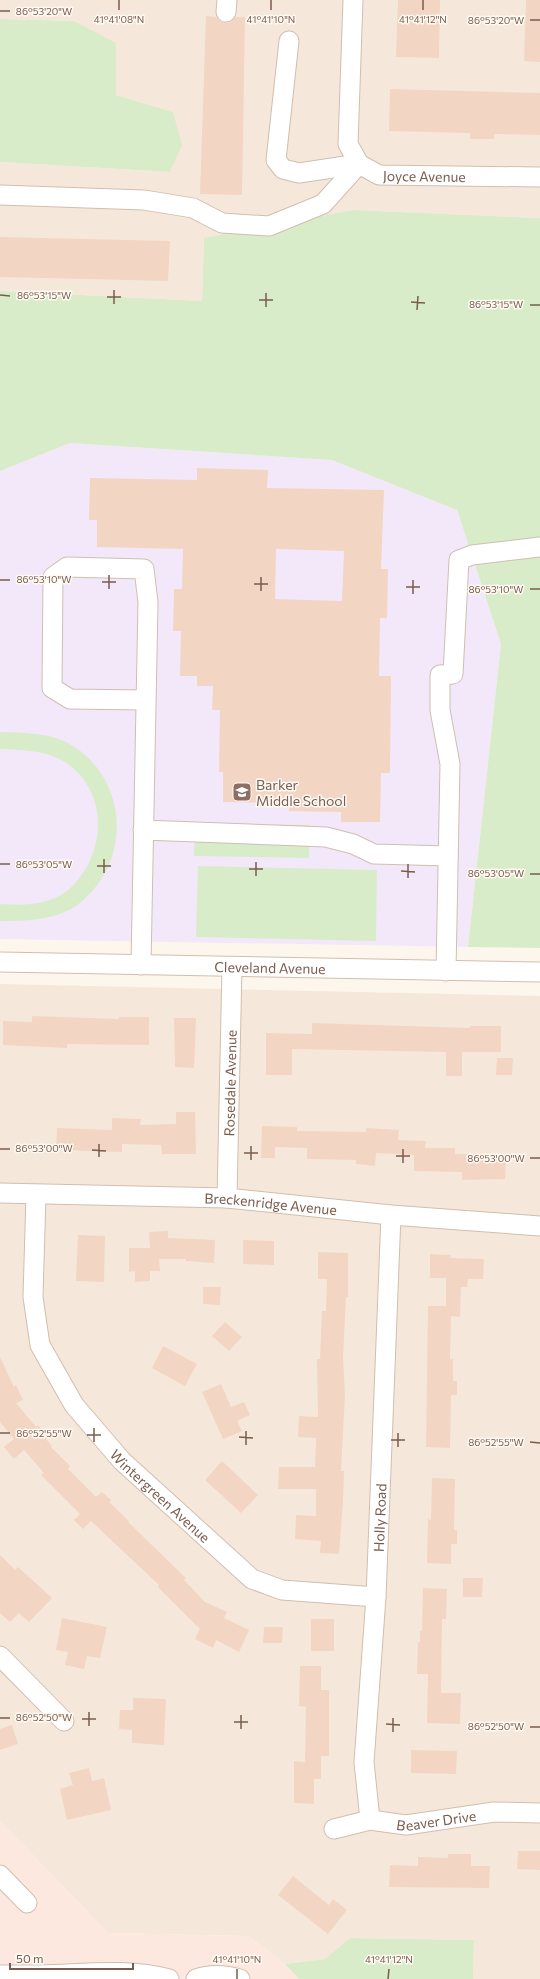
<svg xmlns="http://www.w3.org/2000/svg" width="540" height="1979" font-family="Commissioner,sans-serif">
	<rect width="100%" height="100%" fill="#fdf6ec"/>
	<g fill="#f5e8da">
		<polygon points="0,0 540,0 540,218 353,210 204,239 202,301 0,291 0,162 170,172 173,112 116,95 74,21 0,19"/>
		<polygon points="0,984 540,996 540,1979 473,1979 474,1940 350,1938 325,1959 285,1964 248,1936 108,1933 0,1821"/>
	</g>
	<polygon fill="#fde8e0" points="0,1821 108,1933 248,1936 285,1964 299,1979 0,1979"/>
	<polygon fill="#f3e8fa" points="70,443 332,460 457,510 501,644 468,947 0,939 0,471"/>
	<g fill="#d8ecc9">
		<polygon points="0,19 74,21 116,43 116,95 173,112 182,145 170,172 0,162"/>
		<polygon points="353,210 540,218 540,948 468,947 501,644 457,510 332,460 70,443 0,471 0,291 202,301 204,238"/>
		<path d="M0 732C22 733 45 732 66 742 121 770 133 843 94 889 87 897 80 904 71 909 48 921 25 921 0 921V904C20 905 38 906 57 897 67 893 77 882 83 873 107 837 103 787 65 762 46 750 22 750 0 749Z"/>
		<polygon points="195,823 310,825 309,858 194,856"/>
		<polygon points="198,866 377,870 376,941 196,937"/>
		<polygon points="350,1938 474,1940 473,1979 299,1979 285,1964 325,1959"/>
	</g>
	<g fill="#f3d5c3" fill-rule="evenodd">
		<polygon points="398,0 440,0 439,58 396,57"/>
		<polygon points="526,0 540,0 540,62 524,61"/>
		<polygon points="206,16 216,17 220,21 225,23 231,22 236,17 245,17 242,195 200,194"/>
		<polygon points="390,89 540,93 540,135 494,134 494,139 470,139 470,133 389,131"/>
		<polygon points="0,237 170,241 168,281 0,277"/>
		<path d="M197 468 268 470 267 488 384 490 381 569H388L387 618H380L379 676H391L390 773H381L380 822H341V812L289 811V803L223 802V772H219L220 710H212L213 686H197V676H180L181 631H173L174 589H182L183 549 97 547V520H89L90 478 197 480ZM276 549 344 551 342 601 275 599Z"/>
		<polygon points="32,1016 119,1019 119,1017 149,1017 149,1045 67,1044 67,1048 3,1045 3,1021 32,1022"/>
		<polygon points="174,1018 196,1018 194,1068 175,1067"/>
		<polygon points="312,1023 470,1028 470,1026 501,1026 501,1052 462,1052 462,1076 446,1076 446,1052 292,1049 292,1075 266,1075 266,1033 312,1034"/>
		<polygon points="497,1058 513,1058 512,1075 496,1075"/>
		<polygon points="176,1112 195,1112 196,1154 162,1154 161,1145 122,1144 122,1152 56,1150 57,1128 112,1130 112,1118 141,1119 140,1125 176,1124"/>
		<polygon points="262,1126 297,1127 297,1131 366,1132 366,1128 399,1130 398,1140 426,1141 425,1148 455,1148 455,1154 506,1156 505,1179 462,1180 462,1172 414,1171 414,1155 376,1153 375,1166 356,1164 356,1160 307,1159 307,1148 275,1147 275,1158 261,1158"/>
		<polygon points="168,1231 168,1238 215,1240 214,1263 186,1261 186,1259 159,1259 160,1271 150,1271 150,1281 135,1282 135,1271 129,1272 129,1248 150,1248 149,1232"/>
		<polygon points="78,1235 105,1236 104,1282 76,1281"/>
		<polygon points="243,1240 274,1241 274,1265 243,1264"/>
		<polygon points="318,1252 348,1253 348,1297 346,1297 343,1358 345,1395 341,1471 344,1471 343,1501 339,1554 320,1553 321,1541 295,1539 296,1515 316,1516 316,1489 278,1489 279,1467 315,1467 316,1438 298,1437 299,1416 318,1417 317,1359 320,1359 322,1311 326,1311 327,1279 318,1279"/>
		<polygon points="430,1254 451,1255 450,1258 484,1259 483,1279 468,1279 467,1287 461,1287 460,1317 451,1316 450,1359 453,1359 453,1381 457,1381 457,1395 451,1395 450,1448 426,1447 428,1306 446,1306 446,1278 430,1278"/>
		<polygon points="203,1287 221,1287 220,1305 203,1304"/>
		<polygon points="225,1322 242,1337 229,1351 212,1336"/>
		<polygon points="163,1346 197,1364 185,1386 152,1368"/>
		<polygon points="0,1357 14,1387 16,1385 23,1400 16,1403 36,1427 38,1425 48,1437 46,1439 52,1446 51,1447 70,1466 68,1469 96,1497 102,1492 111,1500 109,1502 129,1521 128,1522 186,1578 184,1580 205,1602 227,1612 224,1618 249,1630 239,1652 216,1640 213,1648 195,1639 200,1629 158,1587 159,1585 91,1521 83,1529 74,1520 80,1514 41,1475 44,1473 24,1450 14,1459 4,1447 14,1439 0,1422"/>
		<polygon points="221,1384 231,1407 244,1402 250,1415 237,1421 242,1431 223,1439 202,1392"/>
		<polygon points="222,1461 258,1495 241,1513 205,1480"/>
		<polygon points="432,1478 455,1479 454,1530 457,1530 457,1544 451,1544 451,1564 427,1563 428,1519 431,1520"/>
		<polygon points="0,1555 15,1570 18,1567 52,1598 29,1622 19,1613 10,1622 0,1613"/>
		<polygon points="463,1578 483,1578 482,1597 463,1597"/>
		<polygon points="423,1588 447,1589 446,1619 442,1619 441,1693 461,1693 460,1724 427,1723 428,1674 417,1674 418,1642 420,1642 420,1631 422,1631"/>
		<polygon points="62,1618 107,1627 100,1658 87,1656 84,1669 65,1665 68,1652 56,1650"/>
		<rect x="311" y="1619" width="23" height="32"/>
		<polygon points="264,1627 283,1627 282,1643 263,1643"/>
		<polygon points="300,1666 321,1666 321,1690 329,1690 329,1756 321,1756 321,1779 314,1779 314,1804 294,1803 294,1761 305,1762 306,1707 299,1706"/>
		<polygon points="133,1698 166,1699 164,1745 132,1743 132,1730 119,1729 120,1710 133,1710"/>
		<polygon points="12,1725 18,1744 0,1750 0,1729"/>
		<polygon points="411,1750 457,1751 456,1774 411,1773"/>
		<polygon points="89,1768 92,1781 104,1778 111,1810 67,1820 60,1789 73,1785 69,1773"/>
		<polygon points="518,1851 540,1851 540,1870 517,1869"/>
		<polygon points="448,1854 471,1854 471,1866 490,1866 489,1888 389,1887 390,1865 418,1866 418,1857 448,1858"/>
		<polygon points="293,1876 329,1905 333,1899 347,1910 328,1934 278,1895"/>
	</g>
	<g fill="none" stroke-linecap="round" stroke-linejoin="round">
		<g stroke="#d1beb0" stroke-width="21">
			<g id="minor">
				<path id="s1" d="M353 0 348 144 359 164 379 175 540 177"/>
				<polyline points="226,12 227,0"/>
				<polyline points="289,41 276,160 283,169 299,173 359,164"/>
				<polyline points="0,195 144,200 193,208 222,223 269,226 323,204 359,164"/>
				<polyline points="143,830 326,837 353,844 374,854 448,856"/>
				<path id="s2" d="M0 962 540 972"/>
				<polyline points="141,965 148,602 144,569 67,567 53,577 52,688 70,699 145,700"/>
				<polyline points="446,971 450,764 440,710 440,675 453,674 459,560 472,555 540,547"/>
				<path id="s3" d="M0 1193 227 1198 391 1215 540 1226"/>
				<path id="s4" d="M36 1195 33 1297 40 1345 74 1405 122 1461 252 1579 282 1590 376 1597"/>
				<path id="s5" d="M227 1198 232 967"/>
				<polyline points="0,1656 64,1721"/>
				<path id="s6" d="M370 1820 364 1762 376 1597 391 1215"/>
				<path id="s7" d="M334 1829 370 1820 406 1825 494 1812 540 1813"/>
				<polyline points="0,1875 27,1903"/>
				<polyline points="0,1975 44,1975 50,1979"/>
				<path d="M42 1975C84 1974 128 1968 169 1979"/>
				<path d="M196 1979C210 1974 226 1975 240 1979"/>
			</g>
		</g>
		<use href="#minor" stroke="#fff" stroke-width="19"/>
	</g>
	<path fill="none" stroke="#7a5c4d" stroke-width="1.5" d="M119 10V0M271 10V0M423 10V0M0 11H10M530 20H540M0 295 10 296M107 297H121M259 300H273M411 302 425 303M114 304V290M530 305H540M266 307V293M417 310 418 296M0 580H10M102 582H116M254 584H268M406 587H420M109 589V575M530 589H540M261 591V577M413 594V580M0 864H10M97 866H111M249 869H263M401 871 415 872M104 873V859M530 874H540M256 876V862M408 878V864M0 1149H10M92 1150 106 1151M244 1153H258M396 1156H410M99 1157V1144M530 1158H540M251 1160V1146M403 1163V1149M0 1433H10M87 1435H101M239 1437 253 1438M391 1440H405M94 1442V1428M530 1442 540 1443M246 1445V1431M398 1447V1433M0 1718H10M82 1719H96M234 1722H248M386 1724 400 1725M89 1726V1712M530 1727H540M241 1729V1715M393 1732V1718M237 1979V1969M388 1979 389 1969"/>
	<defs>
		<g id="school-square" transform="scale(1)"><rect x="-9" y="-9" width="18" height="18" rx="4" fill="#8d6e63" stroke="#fffaf3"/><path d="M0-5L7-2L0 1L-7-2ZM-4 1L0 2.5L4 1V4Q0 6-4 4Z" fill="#fff"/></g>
	</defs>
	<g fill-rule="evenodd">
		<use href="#school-square" x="242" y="792"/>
	</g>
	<g text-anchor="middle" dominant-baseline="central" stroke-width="3" stroke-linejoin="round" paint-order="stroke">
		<g font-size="14" fill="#7a5c4d" stroke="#fffaf3">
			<text stroke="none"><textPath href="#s1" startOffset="235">Joyce Avenue</textPath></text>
			<text stroke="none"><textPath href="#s2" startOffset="270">Cleveland Avenue</textPath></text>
			<text stroke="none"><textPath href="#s5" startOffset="115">Rosedale Avenue</textPath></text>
			<text stroke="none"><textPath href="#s3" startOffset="271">Breckenridge Avenue</textPath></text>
			<text stroke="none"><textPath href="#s4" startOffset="345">Wintergreen Avenue</textPath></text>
			<text stroke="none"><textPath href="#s6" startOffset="303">Holly Road</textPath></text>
			<text stroke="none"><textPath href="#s7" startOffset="104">Beaver Drive</textPath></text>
		</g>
		<g font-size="14" fill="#785e54" stroke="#fffaf3" text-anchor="start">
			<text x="256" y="784">Barker<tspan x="256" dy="16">Middle School</tspan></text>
		</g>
	</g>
	<g font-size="10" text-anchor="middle" fill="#7a5c4d" stroke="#fffaf3" stroke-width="3" stroke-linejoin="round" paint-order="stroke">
		<text x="44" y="15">86°53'20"W</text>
		<text x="119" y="23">41°41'08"N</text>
		<text x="271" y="23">41°41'10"N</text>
		<text x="423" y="23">41°41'12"N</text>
		<text x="496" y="24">86°53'20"W</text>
		<text x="44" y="299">86°53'15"W</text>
		<text x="496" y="308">86°53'15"W</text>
		<text x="44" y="583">86°53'10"W</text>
		<text x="496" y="593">86°53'10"W</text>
		<text x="44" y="868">86°53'05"W</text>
		<text x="496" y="877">86°53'05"W</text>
		<text x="44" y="1152">86°53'00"W</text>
		<text x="496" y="1162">86°53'00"W</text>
		<text x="44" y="1437">86°52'55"W</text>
		<text x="496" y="1446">86°52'55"W</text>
		<text x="44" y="1721">86°52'50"W</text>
		<text x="496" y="1730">86°52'50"W</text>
		<text x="237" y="1963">41°41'10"N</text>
		<text x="389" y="1963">41°41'12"N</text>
	</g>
	<path d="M10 1963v6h123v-6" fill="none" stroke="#7a5c4d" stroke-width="2"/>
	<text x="16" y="1963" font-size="12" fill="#7a5c4d" stroke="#fffaf3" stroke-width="3" paint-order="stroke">50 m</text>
</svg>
